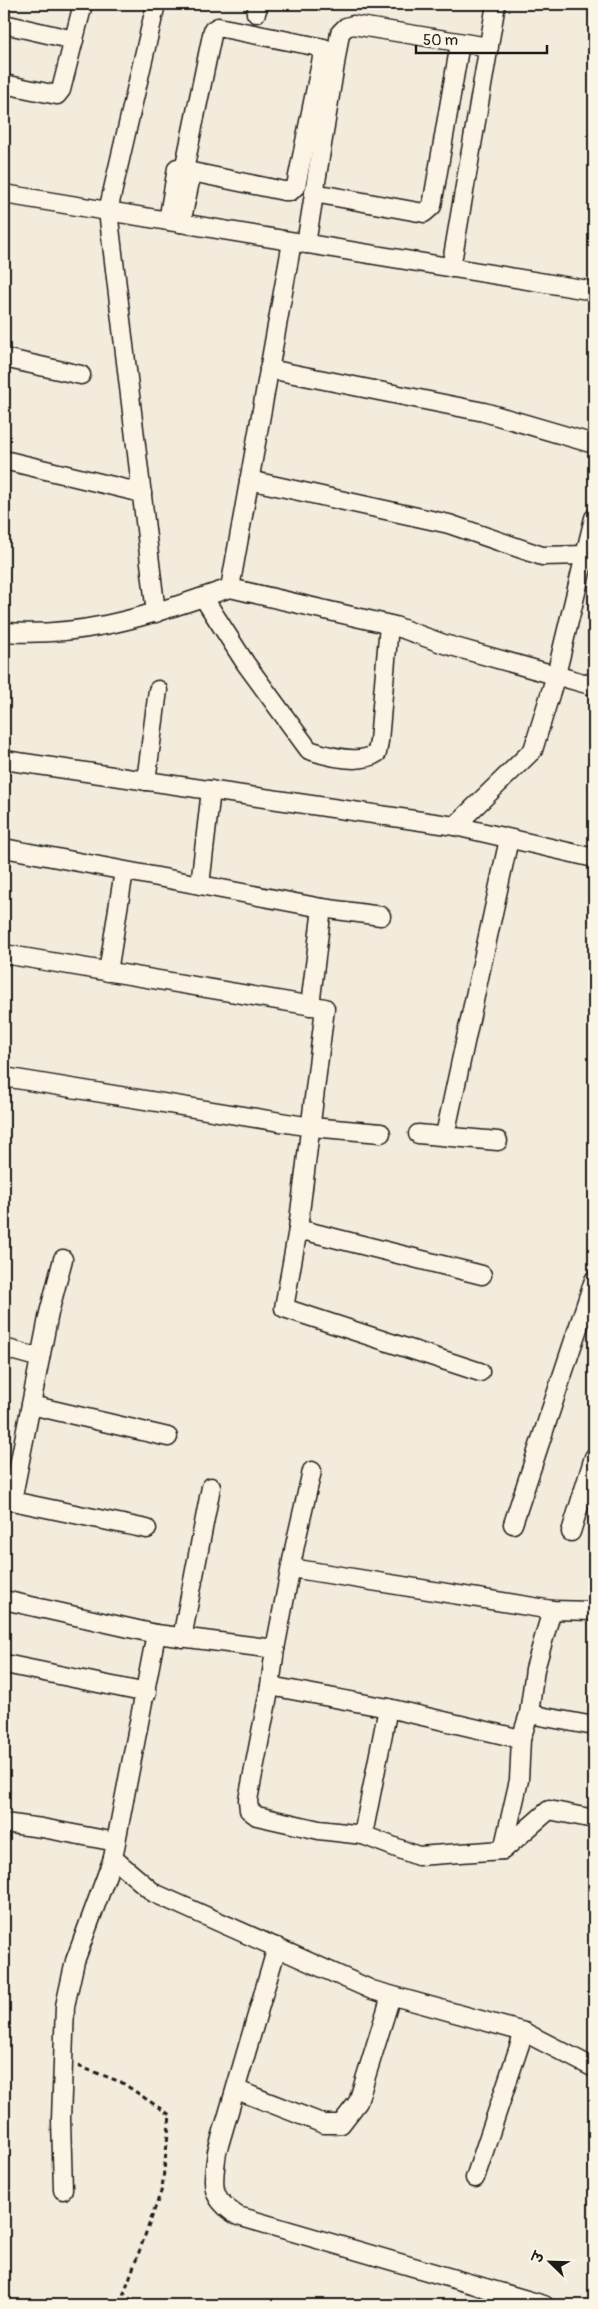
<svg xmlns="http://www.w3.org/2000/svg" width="598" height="2309" font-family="Pangolin,'Playpen Sans Deva',sans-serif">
	<rect width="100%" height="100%" fill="#f3ecdd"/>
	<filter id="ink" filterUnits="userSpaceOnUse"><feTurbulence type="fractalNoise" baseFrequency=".02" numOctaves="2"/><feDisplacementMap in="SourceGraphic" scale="10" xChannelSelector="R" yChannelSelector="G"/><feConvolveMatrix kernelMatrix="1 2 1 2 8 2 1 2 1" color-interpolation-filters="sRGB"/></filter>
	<g filter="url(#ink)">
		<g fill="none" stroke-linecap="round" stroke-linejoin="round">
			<g stroke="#1c1c1c" stroke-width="21">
				<g id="minor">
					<polyline points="256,13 259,4"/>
					<polyline points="4,24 74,40"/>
					<polyline points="4,84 57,95 61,90 83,4"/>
					<polyline points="314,193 424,213 432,206 460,43"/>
					<polyline points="4,194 594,291"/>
					<polyline points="168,221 177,168 192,172 284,191 291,191 296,186 324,48 218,27 213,30 184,170"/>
					<polyline points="181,223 192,172"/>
					<polyline points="306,244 340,33 346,27 353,25 489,47"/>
					<polyline points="451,268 496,4"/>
					<polyline points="4,358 81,375"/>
					<polyline points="269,369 484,412 594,444"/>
					<polyline points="4,460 142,493"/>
					<polyline points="249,480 449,524 542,556 586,555"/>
					<polyline points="230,588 395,626 444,644 594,686"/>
					<polyline points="203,597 230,588 292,242"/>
					<polyline points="156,613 108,211 156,4"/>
					<path d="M4 632C75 637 136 620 203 597L246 664 309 750C327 756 360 765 377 753L379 741 389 625"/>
					<polyline points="4,760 455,826 594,858"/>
					<polyline points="146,781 158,690"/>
					<polyline points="455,826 533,750 556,675 594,518"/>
					<polyline points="4,848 322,908 381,916"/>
					<polyline points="200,885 211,790"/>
					<polyline points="4,954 325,1008 298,1229 284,1308 480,1372"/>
					<polyline points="108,972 124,871"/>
					<polyline points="310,1006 322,908"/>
					<polyline points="4,1077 311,1127 381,1133"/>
					<polyline points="418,1134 498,1141"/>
					<polyline points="445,1135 509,839"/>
					<polyline points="298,1229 482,1275"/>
					<polyline points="63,1259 49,1313 12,1501 147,1529"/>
					<polyline points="4,1348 40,1358"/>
					<polyline points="31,1405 168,1437"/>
					<polyline points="513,1524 594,1280"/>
					<polyline points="571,1532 594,1457"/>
					<polyline points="291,1568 552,1610 594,1611"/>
					<polyline points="4,1600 156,1634 275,1649 270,1686 388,1708 521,1739"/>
					<polyline points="182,1638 211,1487"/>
					<polyline points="275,1649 295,1545 312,1471"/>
					<polyline points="5,1664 147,1693"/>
					<polyline points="270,1686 248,1800 249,1810 257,1816 319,1830 363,1835 418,1856 503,1850 549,1810 594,1819"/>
					<polyline points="529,1714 594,1726"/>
					<polyline points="4,1823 42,1828 116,1842 113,1858 154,1893 372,1990 524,2032 594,2068"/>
					<polyline points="363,1835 388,1708"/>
					<polyline points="116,1842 156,1634"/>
					<polyline points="503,1850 519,1780 521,1739 529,1714 535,1669 552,1610"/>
					<path d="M277 1947 217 2152C213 2184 208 2197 238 2216L544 2305"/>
					<polyline points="237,2090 324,2124 341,2124 358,2102 391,1996"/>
					<polyline points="475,2178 524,2032"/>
					<polyline points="63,2190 61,2120 65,2006 75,1961 113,1858"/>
				</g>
			</g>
			<polyline stroke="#1c1c1c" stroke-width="3" stroke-dasharray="5 4" stroke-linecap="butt" points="78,2066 121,2082 170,2115 162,2189 124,2293 137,2305"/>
			<use href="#minor" stroke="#fcf5e5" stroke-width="18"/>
		</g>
	</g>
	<rect width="598" height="2309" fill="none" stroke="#fcf5e5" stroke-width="20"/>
	<rect x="10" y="10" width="578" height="2289" fill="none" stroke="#1c1c1c" stroke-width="2" filter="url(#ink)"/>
	<g transform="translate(550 2262) rotate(293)" stroke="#fcf5e5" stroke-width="4" paint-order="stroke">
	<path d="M0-4L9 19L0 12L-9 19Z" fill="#1c1c1c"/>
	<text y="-8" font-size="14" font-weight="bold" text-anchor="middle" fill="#1c1c1c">उ</text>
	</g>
	<path d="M416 45v8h131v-8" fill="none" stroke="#1c1c1c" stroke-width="2.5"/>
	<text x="423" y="45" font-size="15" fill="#1c1c1c" stroke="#fcf5e5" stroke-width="4" paint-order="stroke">50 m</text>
</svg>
